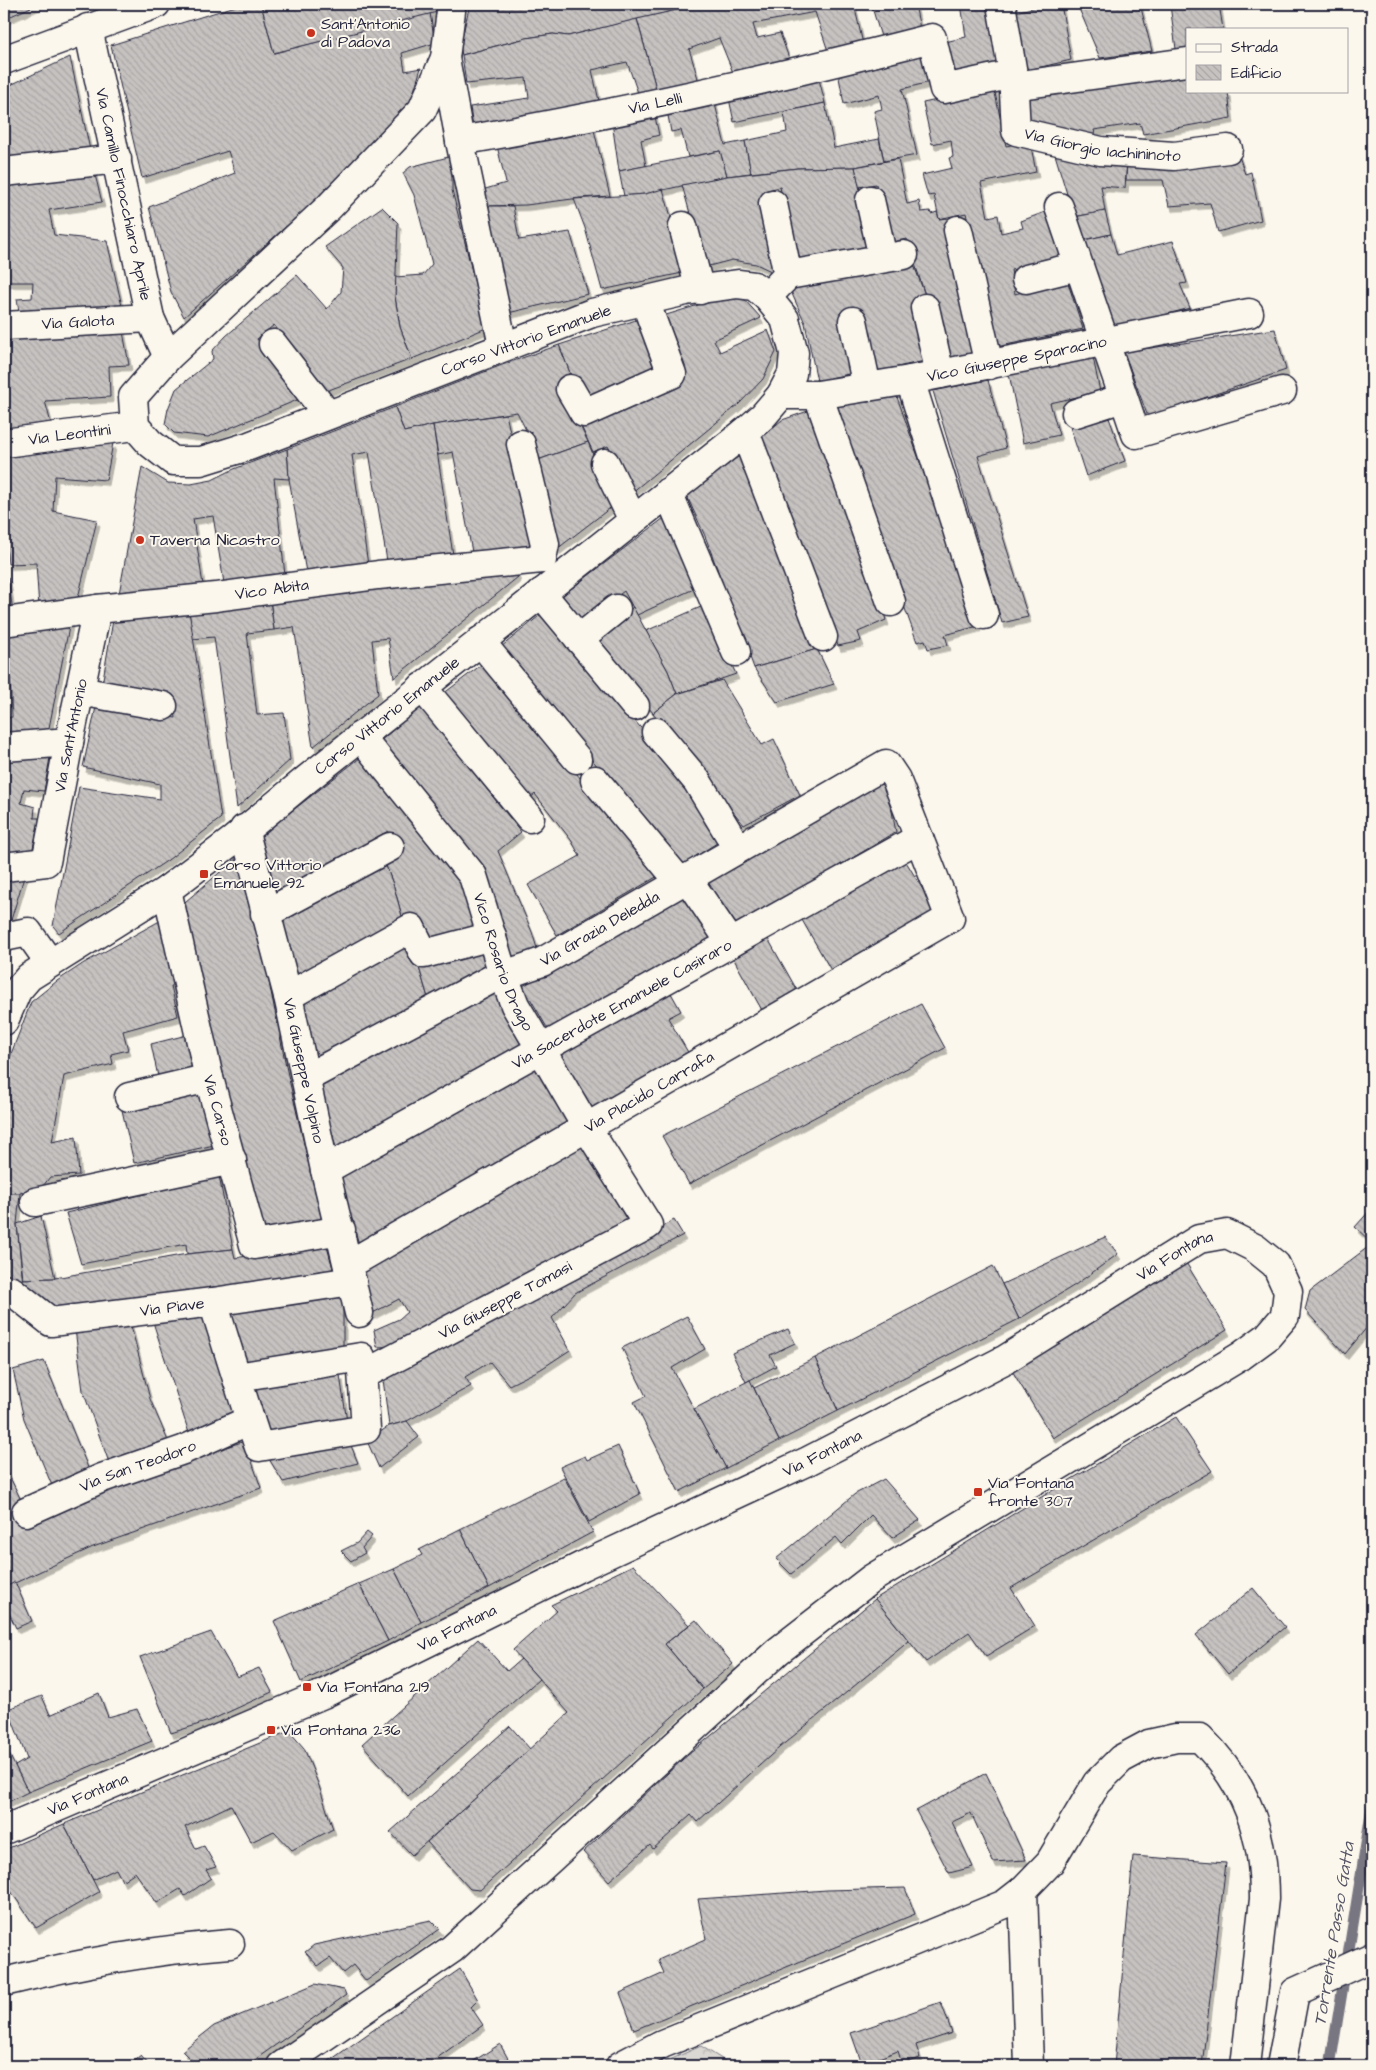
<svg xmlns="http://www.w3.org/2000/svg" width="1376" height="2070" font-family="'Architects Daughter',sans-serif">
	<defs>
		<pattern id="park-crowns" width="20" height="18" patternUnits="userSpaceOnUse" patternTransform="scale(1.25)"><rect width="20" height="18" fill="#dbd8d3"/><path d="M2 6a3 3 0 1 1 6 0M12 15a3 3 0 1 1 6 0" fill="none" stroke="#bcb9b6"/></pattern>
		<pattern id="building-back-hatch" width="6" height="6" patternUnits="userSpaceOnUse" patternTransform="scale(1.25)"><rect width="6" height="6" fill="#c6c2c0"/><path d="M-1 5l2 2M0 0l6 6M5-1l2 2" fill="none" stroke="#aaa6a6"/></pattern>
		<filter id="shadow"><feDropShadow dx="3" dy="5.5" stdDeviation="0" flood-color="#0004"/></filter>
	</defs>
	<rect width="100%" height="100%" fill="#fbf7ec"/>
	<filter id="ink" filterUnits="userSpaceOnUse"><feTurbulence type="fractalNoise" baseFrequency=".02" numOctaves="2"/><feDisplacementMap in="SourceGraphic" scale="10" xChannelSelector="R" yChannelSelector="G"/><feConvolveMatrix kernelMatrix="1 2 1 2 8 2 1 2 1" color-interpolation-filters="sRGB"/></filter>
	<g filter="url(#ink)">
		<polygon fill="url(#park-crowns)" stroke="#7e7d87" points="701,2046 733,2066 656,2066"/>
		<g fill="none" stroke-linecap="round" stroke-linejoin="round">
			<polyline stroke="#787681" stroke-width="11" points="1330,2066 1372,1807"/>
		</g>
		<g fill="url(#building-back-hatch)" stroke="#22223b" filter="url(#shadow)">
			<polygon points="4,4 38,4 4,19"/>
			<polygon points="242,4 261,4 274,53 430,13 435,43 402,53 405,71 421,68 410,104 333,185 184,317 171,292 149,207 235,173 228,151 142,178 111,45"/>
			<polygon points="261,4 435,4 437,12 274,53"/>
			<polygon points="470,4 693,4 694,6 568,36 553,34 526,38 462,55 460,46"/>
			<polygon points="703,4 854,4 863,44 828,51 815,12 753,24 757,38 780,33 790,61 734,75 719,38 689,49 700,85 657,92 637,19"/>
			<polygon points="871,4 923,4 915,5 921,33 882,40"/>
			<polygon points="961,4 990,4 1001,67 949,77 941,43 966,37"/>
			<polygon points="1047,4 1061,4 1071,60 1024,71 1012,13"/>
			<polygon points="1077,4 1140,4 1152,51 1100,58"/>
			<polygon points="1174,4 1219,4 1223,29 1187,29 1187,49 1176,49 1170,5"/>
			<polygon points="637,19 657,92 639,96 627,62 592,70 600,105 473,129 470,107 529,98 526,78 466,84 462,55 526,38 553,34 568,36"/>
			<polygon points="928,49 934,81 902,89 917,155 884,161 874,111 882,109 879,95 844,104 837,67"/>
			<polygon points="70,57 90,150 4,161 4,88"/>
			<polygon points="1187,73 1187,91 1228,91 1231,118 1143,134 1140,123 1094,130 1096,138 1029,126 1023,95"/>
			<polygon points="818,75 825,103 734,122 728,94"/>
			<polygon points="994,88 1006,146 1030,141 1036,172 981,183 988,217 998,215 1001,233 1023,228 1021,221 1045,212 1063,258 1011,270 1015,294 1067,280 1083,329 996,347 966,213 939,219 934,195 928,196 922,175 952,168 949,158 953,157 951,140 932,144 923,103"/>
			<polygon points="714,100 725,145 745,141 751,173 727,176 720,151 688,157 681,130 671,132 667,110"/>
			<polygon points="825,103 834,148 879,139 884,161 855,167 798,168 751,173 745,141 787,132 784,112"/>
			<polygon points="654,112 659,135 641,140 646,166 619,171 612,122"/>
			<polygon points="593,126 610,196 580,198 526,205 485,206 482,190 506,183 497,146"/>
			<polygon points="1053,148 1127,161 1125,188 1101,186 1105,211 1074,217"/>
			<polygon points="720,151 727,176 645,194 624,196 619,171"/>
			<polygon points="1238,153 1245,174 1251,172 1261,220 1218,232 1210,203 1169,206 1163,180 1126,180 1127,161"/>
			<polygon points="452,156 452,190 486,328 412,359 400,327 395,297 395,277 423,275 432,264 414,195 403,173 410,167"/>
			<polygon points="898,159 907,204 919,201 921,212 930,211 931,214 937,212 939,219 947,218 977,352 945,360 933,297 926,298 907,239 888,243 876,184 859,187 855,167"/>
			<polygon points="855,167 872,247 796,262 780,187 763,191 779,264 771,271 756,264 732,260 705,267 682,185 727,176 798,168"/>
			<polygon points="94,171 102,202 49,210 54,235 107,241 122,306 19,312 17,299 32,298 33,282 4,282 4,179"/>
			<polygon points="663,189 687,272 602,290 585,228 574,199 645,194"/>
			<polygon points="485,206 513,206 519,240 570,232 588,294 508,313"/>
			<polygon points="382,207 398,223 395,297 400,327 412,359 326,391 274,325 257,339 302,398 208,437 174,433 165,424 168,409 176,389 213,359 212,351 226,336 297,275 327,309 341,292 343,268 325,247"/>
			<polygon points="1105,211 1111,234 1080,241 1074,217"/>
			<polygon points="1111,234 1117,255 1173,241 1187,283 1180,284 1190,308 1112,329 1080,241"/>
			<polygon points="913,262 926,298 929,360 875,372 862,311 840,313 853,373 817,381 805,323 789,287"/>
			<polygon points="743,298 761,318 714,340 720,352 768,330 776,352 763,379 739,404 631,493 608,446 593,452 580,424 622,409 686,379 663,316 708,302"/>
			<polygon points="639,319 658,369 586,402 570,373 559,345"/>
			<polygon points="122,326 129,365 109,366 110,397 45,401 52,427 4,432 4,334"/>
			<polygon points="1275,329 1286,370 1148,417 1124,352"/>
			<polygon points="559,345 570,373 558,381 588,442 538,460 536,450 517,412 433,425 404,432 395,407 502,365"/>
			<polygon points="1093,357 1100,392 1050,403 1059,435 1023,443 1009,374"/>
			<polygon points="988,380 1006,448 978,456 1028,617 1002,623 933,391"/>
			<polygon points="897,397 978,626 945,635 948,645 928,649 925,640 917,642 832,406"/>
			<polygon points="395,407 404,432 433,425 453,555 387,561 369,452 352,455 368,565 306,572 289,479 287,449"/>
			<polygon points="808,411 840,479 886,620 858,632 861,641 838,646 759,439 782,420"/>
			<polygon points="506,414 535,545 472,552 453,452 438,455 433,425"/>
			<polygon points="1109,418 1125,461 1086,476 1070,427"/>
			<polygon points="588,442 614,505 557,549 538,460"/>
			<polygon points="113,443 106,480 55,476 53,511 97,520 77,602 39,608 36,563 8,564 6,544 4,545 4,457 19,456 18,450"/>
			<polygon points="287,449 289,479 274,478 285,575 224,583 213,516 193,519 203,585 119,594 142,467 168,483 191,484 212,480 234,469"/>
			<polygon points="742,454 817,649 754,668 705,536 686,494"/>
			<polygon points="668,515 698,587 637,615 624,591 582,624 559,598"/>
			<polygon points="515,567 518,577 394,678 388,638 372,640 378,694 313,747 294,627 274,630 270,600"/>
			<polygon points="4,577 8,577 13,612 4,613"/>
			<polygon points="270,600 274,630 247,633 257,715 284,713 290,760 237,808 214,637 192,639 189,611"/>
			<polygon points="703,606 736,674 677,694 668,671 646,631"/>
			<polygon points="633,607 668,671 677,694 653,713 595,641"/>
			<polygon points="189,611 221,818 168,860 59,933 53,926 79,787 160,799 160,784 83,767 96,707 176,718 173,699 102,685 113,620"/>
			<polygon points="544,612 691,788 720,841 682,865 594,762 501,647"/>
			<polygon points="70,622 48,733 4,736 4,718 12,717 10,679 4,680 4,630"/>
			<polygon points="817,649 834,684 777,702 754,668"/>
			<polygon points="485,662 534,720 658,876 557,935 528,885 580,856 571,840 535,794 528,800 443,694"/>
			<polygon points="722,680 762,745 774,739 800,795 744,825 653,713 677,694"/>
			<polygon points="421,706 521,832 498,851 532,932 539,955 508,964 480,872 379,742"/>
			<polygon points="44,751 50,758 44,791 24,789 21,803 35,807 34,818 40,818 32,852 4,856 4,754"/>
			<polygon points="365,754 465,879 480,931 429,947 403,920 394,887 383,858 396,840 388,831 275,897 261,835"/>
			<polygon points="879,778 889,796 896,832 745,922 734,925 701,881"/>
			<polygon points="238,857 262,947 287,1071 323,1225 261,1237 179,907"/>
			<polygon points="383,858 394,887 403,920 296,981 280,921"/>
			<polygon points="905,860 937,913 832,972 802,920"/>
			<polygon points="25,874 11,920 4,922 4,877"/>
			<polygon points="686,891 712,937 549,1031 523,986"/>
			<polygon points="165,918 180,984 171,986 178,1016 123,1031 128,1050 111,1054 113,1064 64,1076 52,1142 76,1137 79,1175 50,1177 43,1186 20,1193 4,1193 4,1072 31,1002 57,981 84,963"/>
			<polygon points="410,937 429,1001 321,1061 310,1040 300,1001"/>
			<polygon points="767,937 798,992 763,1012 731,954"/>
			<polygon points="478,947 489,971 429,1001 418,964"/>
			<polygon points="493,986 522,1045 337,1152 320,1086 376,1050"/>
			<polygon points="667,986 681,1011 668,1018 689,1054 594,1111 558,1050"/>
			<polygon points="921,1004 945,1048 689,1184 662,1136"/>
			<polygon points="191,1034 200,1071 159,1081 151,1044"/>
			<polygon points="537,1066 572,1125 359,1244 339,1178"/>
			<polygon points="202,1092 214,1145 134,1163 122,1110"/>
			<polygon points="581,1144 627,1220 402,1346 377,1347 374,1330 399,1319 407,1312 399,1299 369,1315 359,1270"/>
			<polygon points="219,1176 233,1249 187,1254 186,1244 81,1264 66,1213"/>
			<polygon points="4,1193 20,1193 17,1224 23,1284 4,1279"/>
			<polygon points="1372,1208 1372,1243 1355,1227"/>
			<polygon points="41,1216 55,1278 23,1279 17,1224"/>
			<polygon points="674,1220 683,1235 575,1293 552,1318 570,1350 541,1369 509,1385 490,1362 465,1377 471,1386 407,1421 389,1426 383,1379"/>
			<polygon points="1105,1237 1118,1254 1075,1285 1019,1319 1002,1284"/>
			<polygon points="326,1243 334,1272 75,1305 54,1310 23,1284 23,1279 55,1278 187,1254 233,1249 235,1258"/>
			<polygon points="1372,1244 1372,1321 1345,1354 1305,1310 1310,1291"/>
			<polygon points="1185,1261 1227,1330 1053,1438 1011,1369"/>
			<polygon points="993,1266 1019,1319 838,1411 815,1358"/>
			<polygon points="343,1291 343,1348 245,1365 228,1310"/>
			<polygon points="204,1313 237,1411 189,1433 152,1319"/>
			<polygon points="687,1316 705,1349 672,1368 726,1468 679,1492 634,1402 646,1396 622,1348"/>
			<polygon points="130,1322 150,1399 169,1443 110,1465 83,1391 75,1329"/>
			<polygon points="788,1329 795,1343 770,1355 776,1366 746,1382 732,1353"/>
			<polygon points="815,1358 838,1411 779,1441 754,1388"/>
			<polygon points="44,1361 89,1470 53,1488 24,1419 13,1370"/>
			<polygon points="340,1375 347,1422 266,1437 251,1384"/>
			<polygon points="750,1380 779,1441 726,1468 694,1409"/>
			<polygon points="1176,1417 1212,1471 1011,1588 1035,1626 986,1656 969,1632 926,1662 875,1599 1033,1502"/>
			<polygon points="407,1421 419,1437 379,1468 367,1441 389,1426"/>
			<polygon points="245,1441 261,1488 93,1547 4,1588 4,1465 22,1502 131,1477"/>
			<polygon points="350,1443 358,1463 283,1482 266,1454"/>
			<polygon points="618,1446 640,1494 589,1522 560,1467 585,1456 587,1460"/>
			<polygon points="564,1477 593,1532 489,1588 460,1529"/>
			<polygon points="884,1479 920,1520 892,1538 871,1515 842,1544 836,1537 791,1574 776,1559 855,1494"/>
			<polygon points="460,1529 489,1588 421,1622 394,1569 422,1555 419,1550"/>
			<polygon points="367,1532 372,1536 362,1548 365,1553 351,1561 341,1551 357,1543"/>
			<polygon points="633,1565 689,1625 665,1644 703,1689 480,1890 470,1889 427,1842 569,1713 513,1650 557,1611 551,1605"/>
			<polygon points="394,1569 421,1622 388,1641 359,1584"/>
			<polygon points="15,1582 32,1621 16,1628 8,1611 4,1613 4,1588"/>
			<polygon points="359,1584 388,1641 301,1682 274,1621"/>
			<polygon points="1253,1588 1285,1627 1228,1674 1196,1635"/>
			<polygon points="875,1599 909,1641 780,1747 697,1822 691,1815 653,1849 650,1845 609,1881 583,1852 682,1760"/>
			<polygon points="696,1620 733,1664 703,1689 665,1644"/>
			<polygon points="211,1632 237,1677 259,1668 272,1692 209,1721 171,1733 140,1657"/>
			<polygon points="478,1639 507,1671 521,1659 539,1679 408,1796 362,1744"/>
			<polygon points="99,1693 108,1717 137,1709 152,1741 28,1792 15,1766 27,1759 8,1709 42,1696 50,1715"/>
			<polygon points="510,1726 530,1749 412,1855 390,1832"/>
			<polygon points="289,1731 304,1748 319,1786 333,1829 292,1850 274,1831 251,1842 231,1805 185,1827 196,1849 204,1846 216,1867 206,1870 211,1878 185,1896 180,1889 157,1903 135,1872 122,1881 116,1869 93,1880 64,1824"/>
			<polygon points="4,1744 28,1792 4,1804"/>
			<polygon points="986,1773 1026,1860 993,1862 971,1813 952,1822 973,1867 949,1873 916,1811"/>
			<polygon points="64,1824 99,1892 36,1928 4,1881 4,1850"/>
			<polygon points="1133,1856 1226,1863 1202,2066 1114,2066"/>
			<polygon points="905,1888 915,1914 634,2030 620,1993 664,1973 658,1960 706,1939 698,1899 827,1890"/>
			<polygon points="431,1920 440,1929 366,1981 353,1965 343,1973 330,1958 318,1966 305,1952 314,1945"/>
			<polygon points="460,1969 478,2000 471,2007 483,2025 426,2066 322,2066"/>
			<polygon points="315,1984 344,1990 346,1995 246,2066 197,2066 182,2051 214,2026"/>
			<polygon points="941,2002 952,2033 916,2045 920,2058 902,2064 898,2051 862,2064 851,2033"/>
			<polygon points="500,2044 512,2066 466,2066"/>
			<polygon points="141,2056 150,2066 128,2066"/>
		</g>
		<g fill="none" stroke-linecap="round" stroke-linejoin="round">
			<polyline stroke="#d0ccc9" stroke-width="28" stroke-dasharray="28 14" stroke-linecap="butt" points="4,1522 26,1512"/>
			<g stroke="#22223b" stroke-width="31">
				<g id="minor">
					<path id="s1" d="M1001 4 1013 74 1016 131 1101 151 1174 156 1228 149"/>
					<path id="s2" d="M88 28 150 318 168 357"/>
					<polyline points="445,58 460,141"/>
					<polyline points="4,60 156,4"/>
					<polyline points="1013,86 1187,62"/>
					<polyline points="4,172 117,159"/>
					<polyline points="870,200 883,258"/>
					<polyline points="773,204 788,275"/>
					<polyline points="1059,207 1136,434 1282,391"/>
					<polyline points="683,226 700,290"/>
					<polyline points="958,230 989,365"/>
					<polyline points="1026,279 1078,266"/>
					<polyline points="767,297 788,275 904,255"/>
					<polyline points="925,308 940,374"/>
					<polyline points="853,321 867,387"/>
					<path id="s3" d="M4 326 150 318"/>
					<polyline points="273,344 328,415"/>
					<path id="s4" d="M503 346 460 141C619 114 776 78 932 38L944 89 1013 74"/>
					<polyline points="910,380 984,615"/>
					<polyline points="570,389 584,413 672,374 645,301"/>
					<path id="s5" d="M781 395H818L910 380 1249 313"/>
					<polyline points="818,395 891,602"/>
					<polyline points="1076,413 1123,398"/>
					<polyline points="745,432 823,637"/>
					<path id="s6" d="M4 443 135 426"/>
					<polyline points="521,444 545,544 542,559"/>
					<polyline points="605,463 633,520"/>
					<polyline points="668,492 736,652"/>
					<polyline points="541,593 635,706"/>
					<path id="s7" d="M4 622 97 609 216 597 378 575 542 559"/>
					<polyline points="579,639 616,609"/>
					<polyline points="480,641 577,759"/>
					<polyline points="422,687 530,818"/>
					<polyline points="79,691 163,706"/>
					<polyline points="656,732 697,781 738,849"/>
					<path id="s8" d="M360 736 473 876 503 974 515 1005 587 1128 648 1225 363 1375"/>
					<polyline points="4,747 69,742"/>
					<polyline points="595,780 680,882"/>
					<path id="s9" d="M244 829 288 996 325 1170 359 1313"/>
					<path id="s10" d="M4 867 46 862 69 742 97 609"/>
					<polyline points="687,878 731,943"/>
					<path id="s11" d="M167 890 209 1078 254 1245 341 1230"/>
					<polyline points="265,914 390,847"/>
					<polyline points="4,937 28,932 50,963"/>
					<polyline points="288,996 411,928 424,954 492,936"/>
					<path id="s12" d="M4 1021 17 991 29 977 167 890 232 841 307 779 745 432 763 416 781 395 792 374 794 353 785 319 767 297 754 286 738 284 686 291 592 313 249 446 201 461H173L150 443 135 426 133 397 168 357 329 207 422 110 445 58 451 11 450 4"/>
					<path id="s13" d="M306 1078 490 980 542 962 886 764 896 779 950 918 348 1265"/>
					<polyline points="129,1097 209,1078"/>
					<path id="s14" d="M325 1170 919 838"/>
					<polyline points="35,1202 232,1160"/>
					<path id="s15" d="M4 1289 12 1291 51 1322 213 1302 352 1281"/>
					<path d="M213 1302C228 1350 243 1399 259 1447L366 1429 361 1357 237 1377"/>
					<path id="s16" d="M26 1512 102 1478 183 1450 250 1420"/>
					<path id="s17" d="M4 1830 323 1694 582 1566 808 1461 1006 1359 1199 1239 1227 1234 1255 1248 1276 1265 1288 1291 1285 1316 1267 1337 1241 1356 871 1579 778 1651 452 1949 281 2066"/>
					<polyline points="1023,1890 1029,2066"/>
					<path d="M4 1982C79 1963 153 1950 230 1944"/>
					<path d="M620 2066 662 2044 1005 1904 1023 1890 1050 1862 1097 1783 1121 1759 1149 1744 1176 1738H1200C1247 1784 1264 1834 1264 1899L1245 2066"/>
					<polyline points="1281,2066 1295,1992 1372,1957"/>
				</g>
			</g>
			<use href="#minor" stroke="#fbf7ec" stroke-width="28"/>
		</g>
	</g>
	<g fill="#c8321e" stroke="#fbf7ec" stroke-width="2">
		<circle cx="311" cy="33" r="5"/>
		<circle cx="140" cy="540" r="5"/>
		<rect x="199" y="869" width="10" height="10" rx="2.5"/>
		<rect x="973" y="1487" width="10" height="10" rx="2.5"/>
		<rect x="302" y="1682" width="10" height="10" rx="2.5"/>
		<rect x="266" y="1725" width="10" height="10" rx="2.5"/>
	</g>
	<g text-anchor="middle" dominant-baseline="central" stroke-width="4" stroke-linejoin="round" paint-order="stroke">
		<g font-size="16" fill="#22223b" stroke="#fbf7ec" text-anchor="start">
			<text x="321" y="24">Sant'Antonio<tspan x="321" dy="18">di Padova</tspan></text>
			<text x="150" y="540">Taverna Nicastro</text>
			<text x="214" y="865">Corso Vittorio<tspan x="214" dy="18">Emanuele 92</tspan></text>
			<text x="988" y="1483">Via Fontana<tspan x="988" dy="18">fronte 307</tspan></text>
			<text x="317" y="1687">Via Fontana 219</text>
			<text x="281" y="1730">Via Fontana 236</text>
		</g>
		<g font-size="16" fill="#22223b" stroke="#fbf7ec">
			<text stroke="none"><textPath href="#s4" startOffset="408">Via Lelli</textPath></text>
			<text stroke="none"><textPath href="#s1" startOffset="216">Via Giorgio Iachininoto</textPath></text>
			<text stroke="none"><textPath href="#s2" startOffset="170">Via Camillo Finocchiaro Aprile</textPath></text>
			<text stroke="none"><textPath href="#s3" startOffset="74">Via Galota</textPath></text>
			<text transform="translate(526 340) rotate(-20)">Corso Vittorio Emanuele</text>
			<text stroke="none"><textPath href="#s5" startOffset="239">Vico Giuseppe Sparacino</textPath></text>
			<text stroke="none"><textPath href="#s6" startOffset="66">Via Leontini</textPath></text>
			<text stroke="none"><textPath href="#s7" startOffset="270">Vico Abita</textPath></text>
			<text stroke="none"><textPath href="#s12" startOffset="495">Corso Vittorio Emanuele</textPath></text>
			<text stroke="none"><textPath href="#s10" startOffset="171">Via Sant'Antonio</textPath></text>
			<text stroke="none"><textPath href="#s13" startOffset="330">Via Grazia Deledda</textPath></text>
			<text stroke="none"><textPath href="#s8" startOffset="271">Vico Rosario Drago</textPath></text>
			<text stroke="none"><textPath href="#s14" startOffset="340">Via Sacerdote Emanuele Casiraro</textPath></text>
			<text stroke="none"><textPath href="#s9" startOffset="249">Via Giuseppe Volpino</textPath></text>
			<text transform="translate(649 1092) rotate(-30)">Via Placido Carrafa</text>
			<text stroke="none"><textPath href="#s11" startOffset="226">Via Carso</textPath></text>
			<text stroke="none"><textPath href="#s17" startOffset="1306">Via Fontana</textPath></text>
			<text transform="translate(505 1300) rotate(-28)">Via Giuseppe Tomasi</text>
			<text stroke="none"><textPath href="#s15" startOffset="180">Via Piave</textPath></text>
			<text stroke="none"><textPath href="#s17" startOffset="901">Via Fontana</textPath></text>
			<text stroke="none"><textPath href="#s16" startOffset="121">Via San Teodoro</textPath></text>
			<text stroke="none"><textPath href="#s17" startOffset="496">Via Fontana</textPath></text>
			<text stroke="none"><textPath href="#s17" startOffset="91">Via Fontana</textPath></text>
		</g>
		<g font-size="18" font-style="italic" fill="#545364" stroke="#fbf7ec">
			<text transform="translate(1334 1934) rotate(-81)">Torrente Passo Gatta</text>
		</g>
	</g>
	<rect width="1376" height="2070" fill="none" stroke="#fbf7ec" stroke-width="20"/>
	<rect x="10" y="10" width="1356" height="2050" fill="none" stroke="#22223b" stroke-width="2" filter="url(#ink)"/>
	<rect x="1186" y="28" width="162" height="65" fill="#fbf7ec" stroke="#a4a2a5"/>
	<rect x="1196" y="44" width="25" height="8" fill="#fbf7ec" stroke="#a4a2a5"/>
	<text x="1231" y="52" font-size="15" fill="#22223b">Strada</text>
	<rect x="1196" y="65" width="25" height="15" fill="url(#building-back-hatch)" stroke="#a4a2a5"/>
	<text x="1231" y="78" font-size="15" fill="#22223b">Edificio</text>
</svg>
